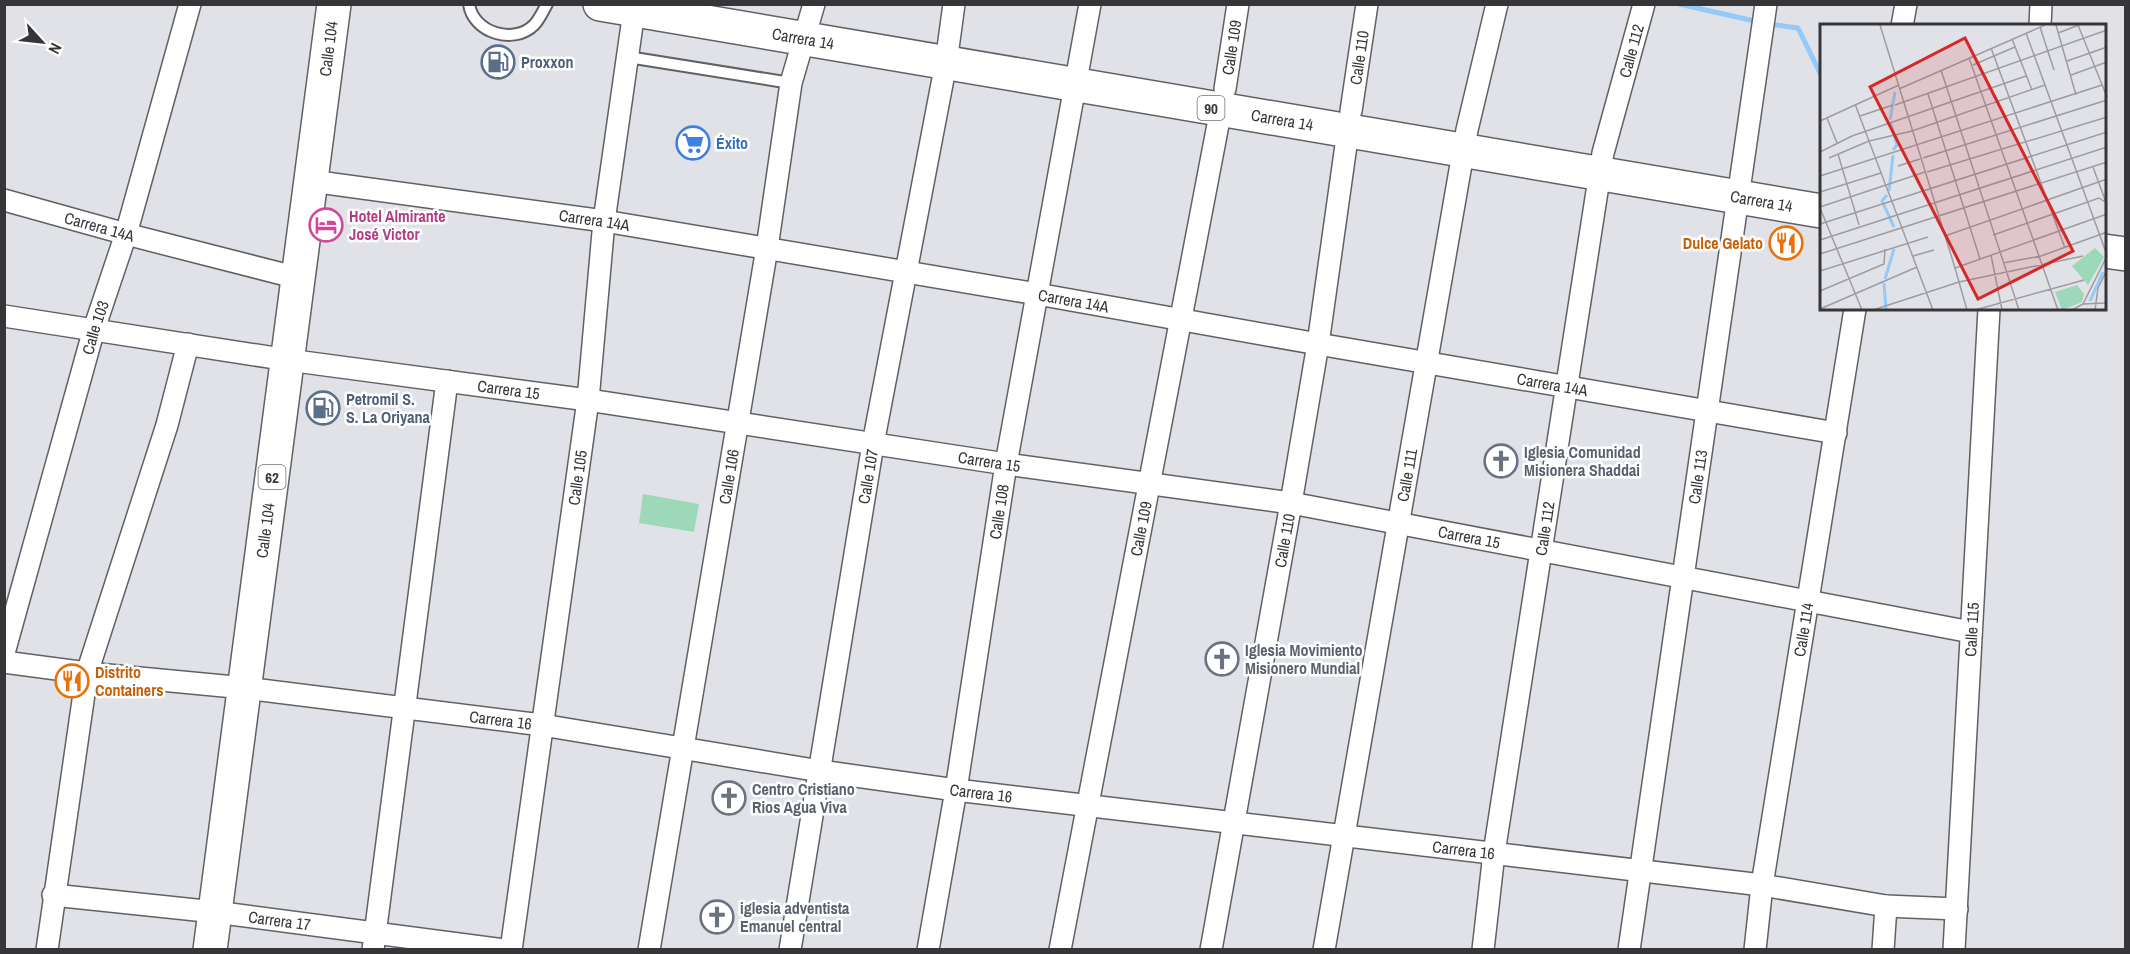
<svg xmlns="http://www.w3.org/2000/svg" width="2130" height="954" font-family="'Archivo Narrow',sans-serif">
	<rect width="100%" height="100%" fill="#e1e2e7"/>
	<polygon fill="#9dd8b8" points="643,494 699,504 694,532 639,523"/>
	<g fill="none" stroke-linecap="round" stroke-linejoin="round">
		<g stroke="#94c9f8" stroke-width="5">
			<polyline points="1679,4 1759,22"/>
			<polyline points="1768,24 1798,28 1821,75"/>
		</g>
		<g stroke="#606165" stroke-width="14">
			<g id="lane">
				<path d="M469 4C473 33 514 45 534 25 539 20 543 11 547 4"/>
				<polyline points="628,57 791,83"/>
			</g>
		</g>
		<g stroke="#606165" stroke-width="24">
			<g id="street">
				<polyline points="1902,26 1906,4"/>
				<polyline points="2040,26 2041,4"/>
				<path id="s1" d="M1225 89 1238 4"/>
				<path id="s2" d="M1351 111 1367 4"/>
				<path id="s3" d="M311 181 604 221 1037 294 1318 344 1836 433"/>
				<path id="s4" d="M4 200 126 234 298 278"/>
				<path id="s5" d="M4 316 288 360 588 400 1006 464 1291 503 1971 632"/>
				<path id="s6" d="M4 653 94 329 126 234 190 4"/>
				<path id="s7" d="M4 662 87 673 245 688 542 725 820 771 956 790 1762 885 1886 906 1957 909"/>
				<path id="s8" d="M53 895 215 912 504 950"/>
				<polyline points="47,950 87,673 167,425 188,344"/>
				<polyline points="373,950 447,381"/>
				<path id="s9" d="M511 950 588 400 604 221 635 4"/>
				<path id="s10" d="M649 950 767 248 791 83 814 4"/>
				<path id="s11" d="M790 950 873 444 946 63 954 4"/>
				<path id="s12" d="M928 950 956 790 1006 464 1090 4"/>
				<path id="s13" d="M1060 950 1221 109"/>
				<path id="s14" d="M1211 950 1291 503 1318 344 1348 131"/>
				<path id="s15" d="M1324 950 1467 130 1497 4"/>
				<path id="s16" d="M1483 950 1494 853 1603 153 1644 4"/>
				<path id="s17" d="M1629 950 1766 4"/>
				<path id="s18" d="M1755 950 1762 885 1855 309"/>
				<polyline points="1883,950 1886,906"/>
				<path id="s19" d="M1954 950 1989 309"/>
			</g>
		</g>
		<g stroke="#606165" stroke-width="36">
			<g id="primary">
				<path id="s20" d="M600 4 1821 211"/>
				<polyline points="2104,251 2126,254"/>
				<path id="s21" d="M210 950 334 4"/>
			</g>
		</g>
		<use href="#lane" stroke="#fff" stroke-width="10"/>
		<use href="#street" stroke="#fff" stroke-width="21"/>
		<use href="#primary" stroke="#fff" stroke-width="33"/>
	</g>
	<defs>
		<g id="fuel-ring" transform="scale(1.725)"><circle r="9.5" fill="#fff" stroke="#5c6f8a" stroke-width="1.5"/><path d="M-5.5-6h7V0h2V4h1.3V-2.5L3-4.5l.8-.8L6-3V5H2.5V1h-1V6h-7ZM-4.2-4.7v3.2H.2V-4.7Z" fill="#5c6f8a"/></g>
		<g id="supermarket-ring" transform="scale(1.725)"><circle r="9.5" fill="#fff" stroke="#3f7fe0" stroke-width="1.5"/><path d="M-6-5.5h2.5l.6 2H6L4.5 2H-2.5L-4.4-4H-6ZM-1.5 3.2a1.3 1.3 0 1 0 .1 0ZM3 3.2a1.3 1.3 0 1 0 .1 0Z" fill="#3f7fe0"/></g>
		<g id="hotel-ring" transform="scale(1.725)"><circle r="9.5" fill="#fff" stroke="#d1479c" stroke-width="1.5"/><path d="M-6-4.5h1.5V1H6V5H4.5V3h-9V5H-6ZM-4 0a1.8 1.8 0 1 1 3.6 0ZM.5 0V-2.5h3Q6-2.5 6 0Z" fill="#d1479c"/></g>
		<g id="restaurant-ring" transform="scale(1.725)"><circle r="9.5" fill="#fff" stroke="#e8710a" stroke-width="1.5"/><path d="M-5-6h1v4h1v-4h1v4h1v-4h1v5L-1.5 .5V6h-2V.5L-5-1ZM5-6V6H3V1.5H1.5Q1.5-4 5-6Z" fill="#e8710a"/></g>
		<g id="church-ring" transform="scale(1.725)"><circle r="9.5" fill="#fff" stroke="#6b7280" stroke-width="1.5"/><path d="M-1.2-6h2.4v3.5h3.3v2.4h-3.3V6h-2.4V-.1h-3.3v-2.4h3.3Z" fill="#6b7280"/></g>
	</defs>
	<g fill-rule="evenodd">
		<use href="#fuel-ring" x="498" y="62"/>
		<use href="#supermarket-ring" x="693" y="143"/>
		<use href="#hotel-ring" x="326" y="225"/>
		<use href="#restaurant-ring" x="1786" y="243"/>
		<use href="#fuel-ring" x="323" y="408"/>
		<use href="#church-ring" x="1501" y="461"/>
		<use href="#church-ring" x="1222" y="659"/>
		<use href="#restaurant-ring" x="72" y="681"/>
		<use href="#church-ring" x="729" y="798"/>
		<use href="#church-ring" x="717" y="917"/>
	</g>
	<g text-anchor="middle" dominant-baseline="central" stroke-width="5" stroke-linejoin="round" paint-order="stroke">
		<g fill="#fff" stroke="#727274" stroke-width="1.5">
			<rect x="1197.5" y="96" width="27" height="24" rx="4.5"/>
			<rect x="258.5" y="465" width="27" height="24" rx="4.5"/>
		</g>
		<g font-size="15" font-weight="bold" fill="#363638">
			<text x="1211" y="108">90</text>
			<text x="272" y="477">62</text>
		</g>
		<g font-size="16" fill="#363638" stroke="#fff">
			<text stroke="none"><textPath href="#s20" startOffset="206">Carrera 14</textPath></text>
			<text stroke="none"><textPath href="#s1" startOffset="42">Calle 109</textPath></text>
			<text stroke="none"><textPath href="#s21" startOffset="909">Calle 104</textPath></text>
			<text stroke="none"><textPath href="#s16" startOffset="912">Calle 112</textPath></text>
			<text stroke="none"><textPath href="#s2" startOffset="54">Calle 110</textPath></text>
			<text stroke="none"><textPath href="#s20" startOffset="692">Carrera 14</textPath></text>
			<text stroke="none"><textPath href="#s20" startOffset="1178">Carrera 14</textPath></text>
			<text stroke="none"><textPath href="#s3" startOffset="286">Carrera 14A</textPath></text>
			<text stroke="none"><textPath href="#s4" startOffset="99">Carrera 14A</textPath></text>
			<text stroke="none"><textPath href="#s3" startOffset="772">Carrera 14A</textPath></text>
			<text stroke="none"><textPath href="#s6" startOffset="338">Calle 103</textPath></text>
			<text stroke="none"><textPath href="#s3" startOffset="1258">Carrera 14A</textPath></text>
			<text stroke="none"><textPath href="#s5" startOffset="510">Carrera 15</textPath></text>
			<text stroke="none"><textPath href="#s5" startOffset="996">Carrera 15</textPath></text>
			<text stroke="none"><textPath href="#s10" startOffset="480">Calle 106</textPath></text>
			<text stroke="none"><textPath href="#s11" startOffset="480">Calle 107</textPath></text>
			<text stroke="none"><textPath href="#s15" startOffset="482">Calle 111</textPath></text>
			<text stroke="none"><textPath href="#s9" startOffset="477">Calle 105</textPath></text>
			<text stroke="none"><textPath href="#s17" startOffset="478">Calle 113</textPath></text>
			<text stroke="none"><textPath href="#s12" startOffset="444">Calle 108</textPath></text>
			<text stroke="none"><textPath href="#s16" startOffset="426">Calle 112</textPath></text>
			<text stroke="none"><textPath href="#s13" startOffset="429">Calle 109</textPath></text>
			<text stroke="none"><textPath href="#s21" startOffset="423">Calle 104</textPath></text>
			<text stroke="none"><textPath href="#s5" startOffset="1482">Carrera 15</textPath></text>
			<text stroke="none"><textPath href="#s14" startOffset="416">Calle 110</textPath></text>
			<text stroke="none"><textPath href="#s18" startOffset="324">Calle 114</textPath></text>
			<text stroke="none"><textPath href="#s19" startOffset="321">Calle 115</textPath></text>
			<text stroke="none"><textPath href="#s7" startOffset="500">Carrera 16</textPath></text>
			<text stroke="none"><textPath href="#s7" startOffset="986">Carrera 16</textPath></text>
			<text stroke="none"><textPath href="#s7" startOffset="1472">Carrera 16</textPath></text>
			<text stroke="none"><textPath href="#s8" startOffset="228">Carrera 17</textPath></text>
		</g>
		<g font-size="16" font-weight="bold" fill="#4e5e75" stroke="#fff" text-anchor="start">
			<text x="521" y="62">Proxxon</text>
			<text x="346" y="399">Petromil S.<tspan x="346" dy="18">S. La Oriyana</tspan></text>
		</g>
		<g font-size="16" font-weight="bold" fill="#366cbe" stroke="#fff" text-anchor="start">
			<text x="716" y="143">Éxito</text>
		</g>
		<g font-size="16" font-weight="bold" fill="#b23c85" stroke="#fff" text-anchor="start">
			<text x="349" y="216">Hotel Almirante<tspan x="349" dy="18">José Victor</tspan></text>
		</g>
		<g font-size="16" font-weight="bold" fill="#c56008" stroke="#fff" text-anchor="end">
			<text x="1763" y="243">Dulce Gelato</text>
			<text x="95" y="672" text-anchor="start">Distrito<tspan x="95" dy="18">Containers</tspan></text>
		</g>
		<g font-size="16" font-weight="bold" fill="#5b616d" stroke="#fff" text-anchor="start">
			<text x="1524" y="452">Iglesia Comunidad<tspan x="1524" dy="18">Misionera Shaddai</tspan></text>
			<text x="1245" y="650">Iglesia Movimiento<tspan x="1245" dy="18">Misionero Mundial</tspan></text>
			<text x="752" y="789">Centro Cristiano<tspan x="752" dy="18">Rios Agua Viva</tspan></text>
			<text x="740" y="908">iglesia adventista<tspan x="740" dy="18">Emanuel central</tspan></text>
		</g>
	</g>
	<g transform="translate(1820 24)">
		<rect width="286" height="286" fill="#e1e2e7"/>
		<path d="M275 224 284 233 268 261 252 242ZM257 261 264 270 262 278 242 286 235 268Z" fill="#9dd8b8"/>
		<path fill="none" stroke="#94c9f8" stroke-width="3" d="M70 96 75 68M71 100 77 121 73 126M69 167 73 131M67 171 62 177 74 203M65 255 74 225M64 259 66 286M270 277 283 248"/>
		<path fill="none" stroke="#9d9da1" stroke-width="1.5" d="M60 1 135 244 287 190M236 1 256 71M258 1 287 73M220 3 234 46M206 9 287 231M238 9 259 1M192 15 212 66M171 24 245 224M149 34 238 286M247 37 287 23M153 41 195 23M121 46 199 286M251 51 287 38M79 65 225 1M108 70 160 235M35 80 113 286M75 81 287 6M40 92 73 81M7 94 17 119M0 97 79 61M0 128 32 112 206 52M18 130 39 201M9 134 49 117 92 107 225 61M103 134 287 76M78 142 100 135M273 143 287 181M107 148 287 93M0 152 282 61M0 168 61 149M0 183 105 148M0 184 42 286M0 200 287 108M173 211 279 174 285 178M125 212 287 155M0 216 287 123M0 230 287 138M171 231 182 286M93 232 114 226M183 239 221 232 287 208M135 244 147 286M0 247 108 213M0 267 64 240 65 225M263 280 287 279M0 285 97 243M53 286 139 258 263 232M155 286 264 256M252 286 263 280 287 232M275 286 278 264 287 246"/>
		<path fill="#d62828" fill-opacity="0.15" stroke="#d62828" stroke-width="3" d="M145 14 253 227 158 275 50 63Z"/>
		<rect width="286" height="286" fill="none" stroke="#363638" stroke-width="3"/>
	</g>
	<rect width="2130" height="954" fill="none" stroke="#363638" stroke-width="12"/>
	<g transform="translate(42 42) rotate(117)" stroke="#ffffff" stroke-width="4.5" paint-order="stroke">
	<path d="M0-4.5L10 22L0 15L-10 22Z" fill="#363638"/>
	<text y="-9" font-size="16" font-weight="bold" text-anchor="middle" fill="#363638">N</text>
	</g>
</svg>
